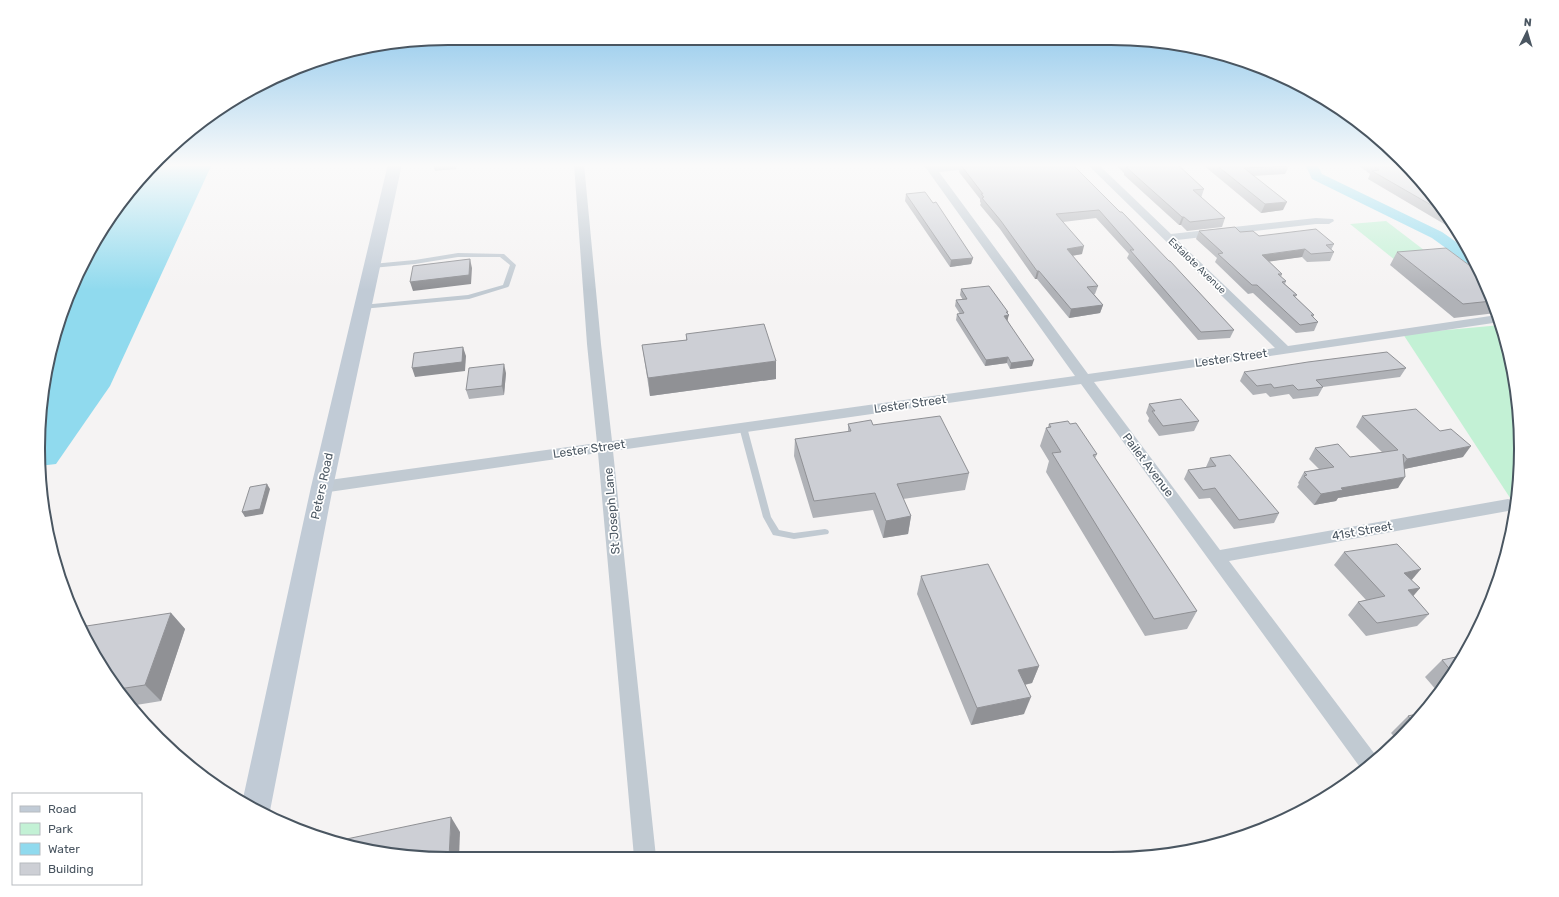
<svg xmlns="http://www.w3.org/2000/svg" width="1559" height="897" font-family="Rubik,sans-serif">
	<rect width="100%" height="100%" fill="#f5f3f3"/>
	<g fill="#c3f1d5">
		<polygon points="1386,221 1437,260 1400,264 1350,224"/>
		<polygon points="1501,325 1507,342 1520,422 1516,507 1403,334"/>
	</g>
	<polygon fill="#90daee" points="153,164 212,164 110,386 56,464 39,466 41,395 52,342 80,267 107,220"/>
	<g fill="none" stroke-linecap="round" stroke-linejoin="round">
		<polygon fill="#90daee" fill-rule="evenodd" points="1305,164 1317,164 1322,174 1442,232 1469,251 1479,268 1472,267 1432,238 1312,179"/>
		<g fill="#c1cad2" fill-rule="evenodd">
			<polygon points="458,253 504,254 516,265 509,286 508,287 469,299 362,309 359,307 362,305 468,295 503,285 510,265 500,257 458,257 415,264 372,268 369,266 372,264 415,260"/>
			<polygon points="743,424 747,427 771,517 779,530 794,533 825,529 828,530 829,532 828,534 794,539 773,535 763,517 739,427"/>
		</g>
		<polygon fill="#c1cad2" fill-rule="evenodd" points="574,164 584,164 601,344 612,441 1075,376 923,164 933,164 935,167 960,164 995,164 990,167 939,172 1088,374 1275,348 1087,164 1098,164 1171,234 1316,218 1333,219 1334,221 1329,224 1316,224 1177,240 1288,346 1497,315 1500,322 1094,382 1220,550 1508,499 1514,501 1516,505 1514,509 1508,511 1229,561 1377,757 1362,770 1081,384 613,451 656,857 634,857 598,453 322,493 316,491 314,487 316,483 322,481 597,443 587,344"/>
		<polygon fill="#c1cbd6" fill-rule="evenodd" points="388,164 402,164 333,487 269,816 242,803 311,487"/>
	</g>
	<g fill="#b0b2b7">
		<polygon points="433,164 457,164 456,169 435,171"/>
		<polygon points="960,164 1072,164 1234,330 1230,338 1198,340 1127,258 1129,254 1096,218 1063,222 1082,254 1072,256 1098,286 1095,294 1094,294 1103,305 1100,313 1069,318 1037,279 1035,279 1000,229 980,205 981,203 980,202 980,199 959,172"/>
		<polygon points="1115,164 1177,164 1204,189 1201,198 1225,218 1222,227 1187,231 1181,225 1179,225 1124,175 1124,173"/>
		<polygon points="1202,164 1286,164 1289,166 1285,174 1253,176 1283,210 1261,213"/>
		<polygon points="1357,164 1399,164 1436,199 1456,231 1368,179 1370,174"/>
		<polygon points="906,194 973,258 971,264 950,267 905,201"/>
		<polygon points="1199,231 1240,232 1259,236 1334,244 1331,250 1334,252 1330,261 1307,262 1302,257 1269,261 1282,274 1281,277 1286,281 1285,284 1297,295 1295,297 1314,315 1313,317 1318,322 1314,331 1296,333 1253,293 1248,294 1215,262 1217,258 1196,239"/>
		<polygon points="1397,252 1481,274 1496,313 1454,318 1390,265"/>
		<polygon points="961,289 1008,312 1008,321 1032,366 1010,369 1007,363 985,366 956,320 957,314 960,314 955,306 956,300 963,300 960,295"/>
		<polygon points="686,334 776,379 650,396 642,345 686,340"/>
		<polygon points="1406,368 1400,377 1323,387 1318,396 1293,399 1289,394 1270,397 1266,393 1253,395 1240,381 1244,372"/>
		<polygon points="506,373 504,395 469,399 466,390"/>
		<polygon points="1149,404 1199,421 1194,431 1159,436 1148,421 1149,418 1146,413"/>
		<polygon points="1362,416 1463,457 1404,469 1398,488 1338,498 1336,501 1314,505 1297,487 1299,484 1298,483 1304,472 1319,469 1309,459 1315,448 1350,457 1382,452 1356,427"/>
		<polygon points="848,424 873,425 969,473 965,490 903,499 911,516 908,534 883,538 873,510 813,518 794,456 795,439 848,432"/>
		<polygon points="1049,424 1070,424 1097,454 1095,458 1197,611 1187,629 1145,636 1046,472 1049,461 1040,446 1046,428 1048,427"/>
		<polygon points="1210,458 1279,513 1274,523 1234,529 1210,498 1199,499 1184,479 1188,470 1206,467"/>
		<polygon points="1344,552 1411,580 1420,588 1413,596 1429,614 1417,626 1366,636 1348,615 1358,602 1366,600 1334,565"/>
		<polygon points="921,576 1039,666 1032,683 1025,685 1024,714 971,725 917,594"/>
		<polygon points="171,613 185,629 161,701 130,706 93,654"/>
		<polygon points="1465,655 1437,691 1425,677 1442,660"/>
		<polygon points="1421,713 1401,739 1398,741 1391,733 1408,716"/>
	</g>
	<g fill="#909195">
		<polygon points="879,164 891,164 879,165"/>
		<polygon points="1287,202 1283,210 1261,213 1265,204"/>
		<polygon points="1182,217 1184,217 1181,225 1179,225"/>
		<polygon points="1084,246 1082,254 1064,257 1067,249"/>
		<polygon points="1305,249 1302,257 1259,263 1262,255"/>
		<polygon points="973,258 971,264 950,267 951,260"/>
		<polygon points="470,259 472,268 471,284 413,291 410,282"/>
		<polygon points="1037,271 1039,271 1037,279 1035,279"/>
		<polygon points="1103,305 1100,313 1069,318 1071,309"/>
		<polygon points="1009,315 1007,321 1004,316"/>
		<polygon points="463,347 466,356 465,371 415,377 412,368"/>
		<polygon points="1008,357 1007,363 985,366 986,360"/>
		<polygon points="1034,360 1032,366 1010,369 1011,363"/>
		<polygon points="776,361 776,379 650,396 648,378"/>
		<polygon points="504,364 506,373 504,395 502,386"/>
		<polygon points="1471,446 1463,457 1399,470 1407,459"/>
		<polygon points="1405,477 1398,488 1338,498 1336,501 1314,505 1321,494 1341,488"/>
		<polygon points="267,484 270,489 263,514 245,517 242,512"/>
		<polygon points="911,516 908,534 883,538 886,521"/>
		<polygon points="1421,569 1410,582 1404,573"/>
		<polygon points="1420,588 1409,601 1408,590"/>
		<polygon points="171,613 185,629 161,701 145,685"/>
		<polygon points="1039,666 1032,683 1012,687 1018,670"/>
		<polygon points="1031,697 1024,714 971,725 977,708"/>
		<polygon points="451,817 460,832 459,858 449,858"/>
	</g>
	<g fill="#cdcfd5" stroke="#909195">
		<polygon points="960,164 1072,164 1120,212 1122,212 1169,261 1170,261 1234,330 1201,332 1130,250 1134,250 1099,210 1056,214 1084,246 1067,249 1098,286 1087,287 1103,305 1071,309 1039,271 1037,271 1001,221 982,198 984,197 981,194 983,194"/>
		<polygon points="1126,164 1177,164 1204,189 1193,190 1225,218 1190,222 1184,217 1182,217 1126,167 1128,167"/>
		<polygon points="1215,164 1286,164 1289,166 1244,168 1287,202 1265,204"/>
		<polygon points="1372,164 1399,164 1401,166 1410,173 1412,173 1436,199 1445,213 1372,171 1379,170"/>
		<polygon points="925,192 933,203 936,202 973,258 951,260 906,194"/>
		<polygon points="1235,227 1240,232 1253,231 1259,236 1316,229 1334,244 1326,245 1334,252 1311,254 1305,249 1262,255 1282,274 1278,274 1286,281 1282,282 1297,295 1293,295 1314,315 1311,315 1318,322 1300,325 1257,285 1252,285 1218,254 1223,253 1199,231"/>
		<polygon points="1446,248 1481,274 1492,301 1463,304 1397,252"/>
		<polygon points="470,259 469,275 410,282 413,266"/>
		<polygon points="989,286 1008,312 1006,312 1009,315 1004,316 1034,360 1011,363 1008,357 986,360 957,314 964,313 956,300 967,299 961,289"/>
		<polygon points="764,324 776,361 648,378 642,345 687,340 686,334"/>
		<polygon points="463,347 462,362 412,368 414,353"/>
		<polygon points="1387,352 1406,368 1316,380 1323,387 1298,390 1293,385 1274,388 1271,384 1257,386 1244,372 1308,362"/>
		<polygon points="504,364 502,386 466,390 469,368"/>
		<polygon points="1181,399 1199,421 1163,426 1152,411 1155,411 1149,404"/>
		<polygon points="1416,409 1440,431 1451,429 1471,446 1407,459 1403,454 1405,477 1341,488 1343,490 1321,494 1304,476 1307,475 1304,472 1334,467 1315,448 1338,444 1350,457 1398,450 1362,416"/>
		<polygon points="940,416 969,473 897,484 911,516 886,521 875,493 814,501 795,439 851,431 848,424 871,420 873,425"/>
		<polygon points="1068,421 1070,424 1076,423 1097,454 1093,455 1197,611 1154,619 1052,453 1061,452 1046,428 1051,427 1049,424"/>
		<polygon points="1230,455 1279,513 1239,520 1215,488 1203,490 1188,470 1216,466 1210,458"/>
		<polygon points="267,484 260,509 242,512 250,487"/>
		<polygon points="1397,544 1421,569 1404,573 1420,588 1408,590 1429,614 1377,623 1358,602 1385,596 1344,552"/>
		<polygon points="988,564 1039,666 1018,670 1031,697 977,708 921,576"/>
		<polygon points="171,613 145,685 119,689 93,654 80,627"/>
		<polygon points="1465,655 1452,672 1442,660"/>
		<polygon points="1421,713 1413,722 1408,716"/>
		<polygon points="451,817 449,858 422,858 337,841"/>
	</g>
	<linearGradient id="sky" x2="0" y2="1"><stop stop-color="#85c3ea"/><stop offset="0.57" stop-color="#fafafa"/><stop offset="1" stop-color="#fafafa" stop-opacity="0"/></linearGradient>
	<rect width="1559" height="290" fill="url(#sky)"/>
	<g text-anchor="middle" dominant-baseline="central" stroke-width="3.5" stroke-linejoin="round" paint-order="stroke">
		<g font-size="10" fill="#4a5661" stroke="#fff">
			<text transform="translate(1197 266) rotate(44)">Estalote Avenue</text>
		</g>
		<g font-size="12" fill="#4a5661" stroke="#fff">
			<text transform="translate(1231 358) rotate(-8)">Lester Street</text>
			<text transform="translate(910 404) rotate(-8)">Lester Street</text>
			<text transform="translate(589 449) rotate(-8)">Lester Street</text>
			<text transform="translate(1148 465) rotate(53)">Pailet Avenue</text>
			<text transform="translate(322 486) rotate(-78)">Peters Road</text>
			<text transform="translate(612 511) rotate(-95)">St Joseph Lane</text>
			<text transform="translate(1362 531) rotate(-10)">41st Street</text>
		</g>
	</g>
	<path d="M0 0H1559V897H0ZM448 45H1111A403 403 0 0 1 1514 448V449A403 403 0 0 1 1111 852H448A403 403 0 0 1 45 449V448A403 403 0 0 1 448 45Z" fill="#fff" fill-rule="evenodd"/>
	<path fill="none" stroke="#4a5661" stroke-width="2" d="M448 45H1111A403 403 0 0 1 1514 448V449A403 403 0 0 1 1111 852H448A403 403 0 0 1 45 449V448A403 403 0 0 1 448 45Z"/>
	<rect x="12" y="793" width="130" height="92" fill="#ffffff" stroke="#b7bbc0"/>
	<rect x="20" y="806" width="20" height="6" fill="#c1cbd6" stroke="#b7bbc0"/>
	<text x="48" y="813" font-size="12" fill="#4a5661">Road</text>
	<rect x="20" y="823" width="20" height="12" fill="#c3f1d5" stroke="#b7bbc0"/>
	<text x="48" y="833" font-size="12" fill="#4a5661">Park</text>
	<rect x="20" y="843" width="20" height="12" fill="#90daee" stroke="#b7bbc0"/>
	<text x="48" y="853" font-size="12" fill="#4a5661">Water</text>
	<rect x="20" y="863" width="20" height="12" fill="#cdcfd5" stroke="#b7bbc0"/>
	<text x="48" y="873" font-size="12" fill="#4a5661">Building</text>
	<g transform="translate(1527 32) rotate(5)" stroke="#ffffff" stroke-width="3" paint-order="stroke">
	<path d="M0-3L7 15L0 10L-7 15Z" fill="#4a5661"/>
	<text y="-6" font-size="11" font-weight="bold" text-anchor="middle" fill="#4a5661">N</text>
	</g>
</svg>
